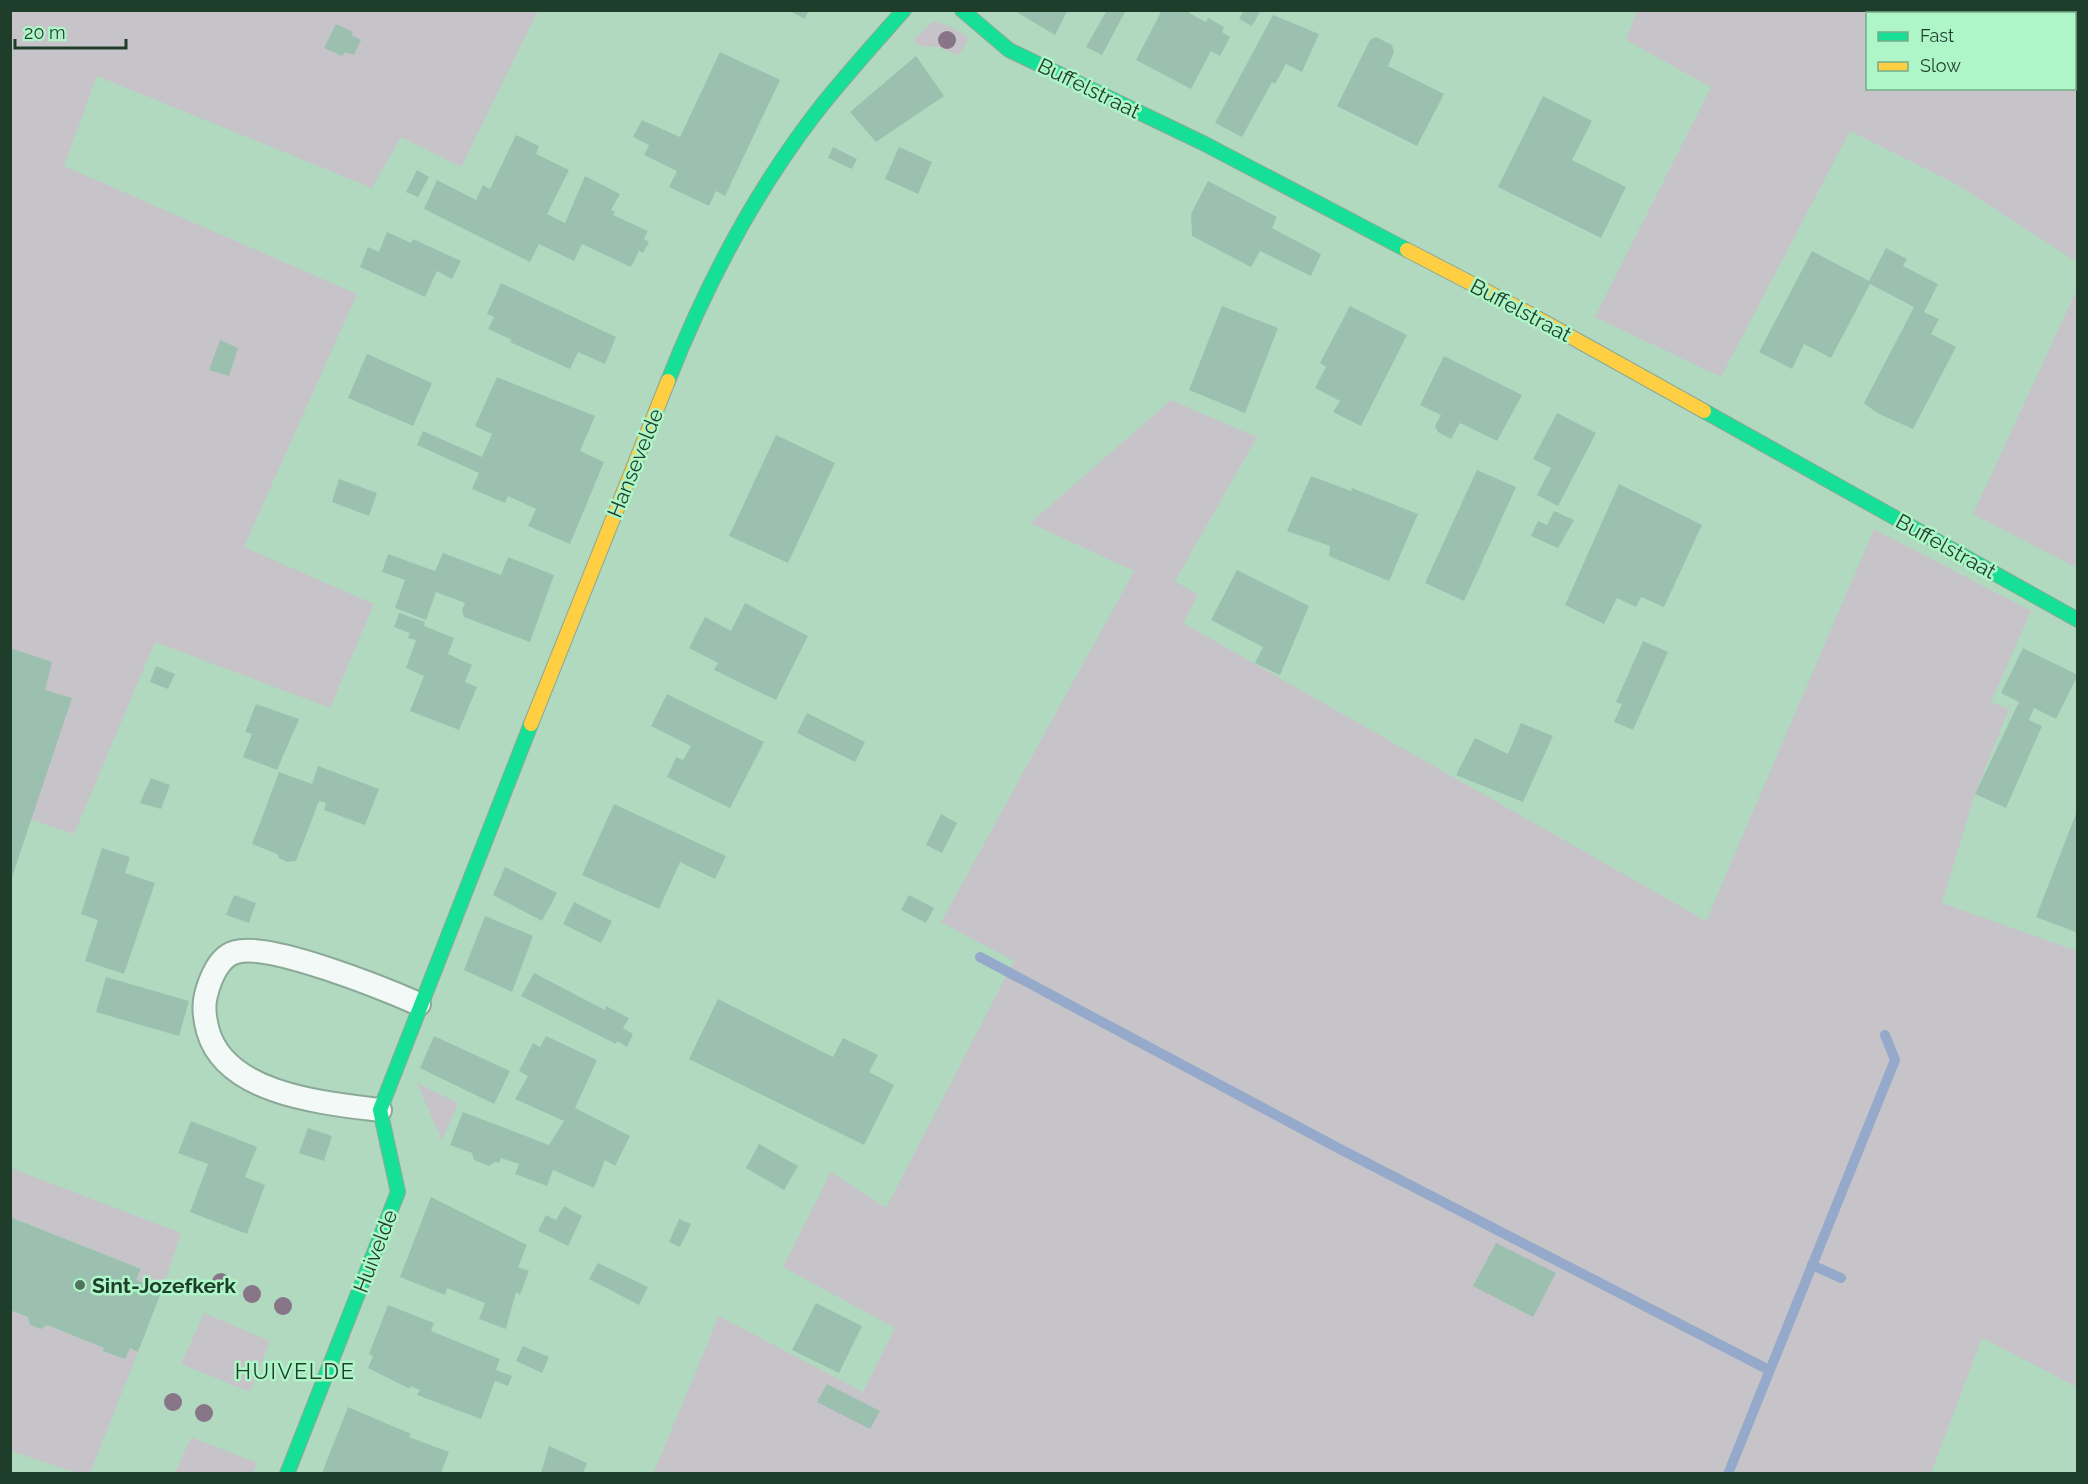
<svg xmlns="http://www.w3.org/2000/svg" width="2088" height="1484" font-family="Raleway,sans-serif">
	<rect width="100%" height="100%" fill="#b1d9c0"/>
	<g fill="#c6c4c8" fill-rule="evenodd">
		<polygon points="11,11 538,11 461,167 401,137 372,188 97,76 64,166 357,294 244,547 374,604 330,708 155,642 74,834 11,813"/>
		<path d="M1637 11H2077V262L1956 184 1850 131 1721 377 1595 317 1711 87 1626 40ZM1868 14H2074V88H1868Z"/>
		<polygon points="933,21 952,27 969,38 958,56 938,47 919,46 913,40"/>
		<polygon points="2077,289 2078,568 2077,568 1973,514"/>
		<polygon points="1171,400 1257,437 1175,581 1198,595 1183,623 1706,921 1874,529 2031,611 1991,702 2009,709 1975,794 1942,903 2077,951 2077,1387 1982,1338 1931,1473 653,1474 719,1316 863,1392 895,1328 783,1267 831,1172 886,1208 1014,961 941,922 1134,571 1030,523"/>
		<polygon points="417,1083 458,1103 442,1141"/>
		<polygon points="11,1168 181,1233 162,1290 136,1280 141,1269 11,1217"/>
		<polygon points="10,1310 28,1317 30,1325 41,1329 47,1325 104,1348 104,1351 124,1359 130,1348 138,1352 90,1473 77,1473 11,1451"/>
		<polygon points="204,1313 270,1341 250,1392 181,1364"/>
		<polygon points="191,1437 257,1463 253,1473 175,1473"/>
	</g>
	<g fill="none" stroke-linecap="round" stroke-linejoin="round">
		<g stroke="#95a9ca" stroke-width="10">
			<polyline points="980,957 1338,1148 1769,1370"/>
			<polyline points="1812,1265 1841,1278"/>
			<polyline points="1728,1474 1895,1060 1885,1035"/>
		</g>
	</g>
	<g fill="#9cc0b0">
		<polygon points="788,10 809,10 805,19"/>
		<polygon points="1013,10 1068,10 1055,35"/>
		<polygon points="1107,10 1126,10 1102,55 1086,47"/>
		<polygon points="1162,10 1190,10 1189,13 1206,22 1208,18 1224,27 1222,32 1230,37 1220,56 1211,51 1191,89 1136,60"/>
		<polygon points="1244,10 1261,10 1252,26 1239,19"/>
		<polygon points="1273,15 1319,34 1302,72 1286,64 1275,84 1272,82 1242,137 1215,123"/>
		<polygon points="336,24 353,32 351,35 361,40 354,55 345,52 342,56 324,48"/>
		<polygon points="1376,37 1392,45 1394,52 1388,66 1444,94 1417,146 1337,106 1370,40"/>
		<polygon points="720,52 780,80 725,196 716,191 709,206 669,187 677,171 644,155 649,145 633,137 642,120 680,137"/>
		<polygon points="916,56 944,96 876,142 850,112"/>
		<polygon points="1543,96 1592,121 1572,160 1626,187 1601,238 1498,187"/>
		<polygon points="516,135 539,146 536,154 569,170 547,214 565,223 585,176 620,194 611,210 615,212 613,215 648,231 644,239 649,242 643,253 639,251 631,267 582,244 574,261 539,244 530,262 424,209 437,180 476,200 483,185 490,189"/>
		<polygon points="833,147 857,159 852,169 828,158"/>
		<polygon points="899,147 932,162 918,194 885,179"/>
		<polygon points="417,170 429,177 418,197 406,192"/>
		<polygon points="1208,181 1277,217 1272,228 1321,254 1311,276 1260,251 1251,267 1192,236 1191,214"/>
		<polygon points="387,232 411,243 413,239 461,261 452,279 437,271 425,297 360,267 368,247 379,252"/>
		<polygon points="1886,248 1907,259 1903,266 1938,284 1924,312 1939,319 1931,334 1956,347 1913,429 1877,413 1864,403 1914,307 1870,284 1831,358 1804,344 1792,369 1759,352 1812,251 1869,281"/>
		<polygon points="501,283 616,337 605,364 578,352 570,369 510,342 512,340 488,329 494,317 487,314"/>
		<polygon points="1222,306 1278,328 1245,413 1189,390"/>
		<polygon points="1350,306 1407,335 1361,426 1333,412 1340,401 1315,388 1326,367 1320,363"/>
		<polygon points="220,340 238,348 229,376 209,370"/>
		<polygon points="367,354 432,383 413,426 348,398"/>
		<polygon points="1444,356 1522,395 1497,441 1460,423 1451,439 1438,432 1435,426 1441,415 1420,405"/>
		<polygon points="497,377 595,416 580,451 604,462 570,544 528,526 536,509 508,496 505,503 472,489 479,473 417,445 423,431 482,457 492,434 475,426"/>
		<polygon points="1557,413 1596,433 1558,506 1537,495 1551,468 1533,459"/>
		<polygon points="776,435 835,463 788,563 729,536"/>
		<polygon points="1477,470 1516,487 1464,601 1425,583"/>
		<polygon points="1311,476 1351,491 1352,488 1418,514 1389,581 1329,556 1330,546 1287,531"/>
		<polygon points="339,479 377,493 369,516 332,502"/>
		<polygon points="1619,484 1702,525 1664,607 1641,597 1636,607 1617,598 1604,624 1565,605"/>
		<polygon points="1554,511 1574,520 1558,548 1531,536 1538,521 1547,525"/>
		<polygon points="443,553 501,575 508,557 554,575 530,642 464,617 462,610 465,603 436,592 426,620 395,608 405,580 382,572 388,554 435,571"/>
		<polygon points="1237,570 1309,606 1280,675 1255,663 1263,647 1211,620"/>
		<polygon points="745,603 808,636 776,700 714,670 718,663 689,648 705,617 731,631"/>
		<polygon points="399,613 425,622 424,626 454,638 448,654 472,665 465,682 477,687 459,730 410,711 424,676 406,668 416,640 408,638 410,633 394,627"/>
		<polygon points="1643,641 1668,652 1633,730 1614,722 1622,704 1616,702"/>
		<polygon points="10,648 52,662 45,690 72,698 11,880"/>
		<polygon points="2023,648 2078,675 2056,719 2034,708 2029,720 2042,726 2006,808 1975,794 2019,702 2001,693"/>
		<polygon points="156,666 175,674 168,689 150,682"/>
		<polygon points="667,694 764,742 730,808 667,777 676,757 683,760 691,746 651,726"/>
		<polygon points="256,704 299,719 277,770 243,757 252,734 245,732"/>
		<polygon points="807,713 865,742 855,762 797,733"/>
		<polygon points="1521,723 1553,736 1523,802 1456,775 1475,738 1508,754"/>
		<polygon points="318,766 379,789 365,825 324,810 326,803 319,801 296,861 287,862 279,858 277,854 252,844 279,772 312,784"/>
		<polygon points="151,778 170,785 161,809 140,803"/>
		<polygon points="614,804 726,856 715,879 680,862 659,909 582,875"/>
		<polygon points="2077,811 2078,811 2078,933 2036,917"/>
		<polygon points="941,814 957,823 942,853 926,845"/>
		<polygon points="102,848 130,857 125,873 155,883 124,974 85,961 98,920 81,914"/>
		<polygon points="505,867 557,893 542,921 493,895"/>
		<polygon points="234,895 256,903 249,923 226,915"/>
		<polygon points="909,895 934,908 926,923 901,910"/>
		<polygon points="574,902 612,921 601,943 563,924"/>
		<polygon points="485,916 533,936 512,992 464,970"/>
		<polygon points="534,973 605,1010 606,1006 629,1018 623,1028 633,1034 627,1047 617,1041 616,1044 521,996"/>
		<polygon points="106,977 189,1001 179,1036 96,1012"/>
		<polygon points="718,999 833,1057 843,1038 878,1055 869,1072 894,1085 864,1145 689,1059"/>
		<polygon points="434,1036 510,1071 494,1104 420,1068"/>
		<polygon points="546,1036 597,1060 575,1108 630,1136 615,1166 605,1160 594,1188 553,1170 547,1186 515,1174 519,1164 501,1158 499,1163 495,1162 489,1166 474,1160 472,1153 450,1145 463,1112 549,1145 564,1121 515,1099 528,1076 519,1071 533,1043 540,1047"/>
		<polygon points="191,1121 257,1147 245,1177 265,1185 247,1234 190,1212 208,1164 178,1153"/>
		<polygon points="308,1128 332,1136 324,1161 299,1153"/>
		<polygon points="759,1144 798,1166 784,1190 746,1168"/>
		<polygon points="431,1197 527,1245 518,1267 529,1271 520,1295 516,1292 506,1329 479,1319 485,1303 447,1288 445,1295 400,1277"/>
		<polygon points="564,1206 582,1216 568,1246 538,1231 546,1215 556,1220"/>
		<polygon points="10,1217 141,1269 136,1280 162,1290 138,1352 130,1348 125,1359 103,1351 104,1348 47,1325 41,1329 30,1325 28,1317 10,1310"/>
		<polygon points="679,1219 691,1224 680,1247 669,1242"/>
		<polygon points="1496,1243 1556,1273 1533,1317 1473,1286"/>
		<polygon points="598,1263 648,1287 639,1305 589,1279"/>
		<polygon points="816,1303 862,1326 839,1373 792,1350"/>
		<polygon points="388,1305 434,1323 431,1331 500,1359 496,1370 512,1376 508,1386 495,1381 481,1419 417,1395 420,1390 410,1386 410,1389 368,1368 373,1356 369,1354"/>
		<polygon points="523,1346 549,1357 542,1373 516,1361"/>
		<polygon points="827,1384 880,1411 870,1429 817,1402"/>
		<polygon points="348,1407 411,1434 409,1437 449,1452 441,1473 322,1473"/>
		<polygon points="549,1446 587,1463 583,1473 541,1473"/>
	</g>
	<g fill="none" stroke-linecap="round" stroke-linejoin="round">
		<g stroke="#8aa996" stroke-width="26">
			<path id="lane" d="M380 1110C325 1103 226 1095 208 1031 205 1020 203 1006 206 995 210 979 219 956 236 952 269 942 385 989 419 1004"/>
		</g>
		<g stroke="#8aa996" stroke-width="16">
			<g id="fast">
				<polyline points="962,10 1009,50 1203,143 1407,250"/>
				<path d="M668 381C705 287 753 195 815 114 843 78 874 44 904 10"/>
				<polyline points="1704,411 2078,620"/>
				<polyline points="287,1474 398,1192 380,1110 531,724"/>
			</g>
		</g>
		<g stroke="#8aa996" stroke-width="16">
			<g id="slow">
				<polyline points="1407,250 1530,314 1704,411"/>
				<polyline points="531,724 668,381"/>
			</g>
		</g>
		<use href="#lane" stroke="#f3f9f6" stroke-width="22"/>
		<use href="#fast" stroke="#16e098" stroke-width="14"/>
		<use href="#slow" stroke="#ffcf43" stroke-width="14"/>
	</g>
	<g fill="#887587">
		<circle cx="947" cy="40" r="9"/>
		<circle cx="221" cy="1282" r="9"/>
		<circle cx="252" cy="1294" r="9"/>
		<circle cx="283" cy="1306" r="9"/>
		<circle cx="173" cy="1402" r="9"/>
		<circle cx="204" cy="1413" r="9"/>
	</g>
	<circle fill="#52745f" stroke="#aef6c8" stroke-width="2" cx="80" cy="1285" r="6"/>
	<g text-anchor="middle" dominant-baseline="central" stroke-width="5" stroke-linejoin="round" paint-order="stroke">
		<g font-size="21" fill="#1f3d2b" stroke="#aef6c8">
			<text transform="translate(1089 88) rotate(26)">Buffelstraat</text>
			<text transform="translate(1521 310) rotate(28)">Buffelstraat</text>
			<text transform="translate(635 463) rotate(-68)">Hansevelde</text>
			<text transform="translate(1946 546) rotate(29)">Buffelstraat</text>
			<text transform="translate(375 1251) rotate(-69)">Huivelde</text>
		</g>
		<g font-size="21" font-weight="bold" fill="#1f3d2b" stroke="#aef6c8" text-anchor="start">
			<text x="92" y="1285">Sint-Jozefkerk</text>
		</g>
		<g font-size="22" letter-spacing="1.5" fill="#1f3d2b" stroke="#aef6c8">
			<text x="295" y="1371">HUIVELDE</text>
		</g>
	</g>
	<rect width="2088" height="1484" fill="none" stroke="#1f3d2b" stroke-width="24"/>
	<rect x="1866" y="12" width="210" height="78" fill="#aef6c8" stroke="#75ac89" stroke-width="1.5"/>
	<rect x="1878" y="32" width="30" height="9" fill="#16e098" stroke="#75ac89" stroke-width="1.5"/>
	<text x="1920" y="42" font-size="18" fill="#1f3d2b">Fast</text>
	<rect x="1878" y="62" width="30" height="9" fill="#ffcf43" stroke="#75ac89" stroke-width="1.5"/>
	<text x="1920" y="72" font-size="18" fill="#1f3d2b">Slow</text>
	<path d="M15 39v9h111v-9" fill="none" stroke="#1f3d2b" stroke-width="3"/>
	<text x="24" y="39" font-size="18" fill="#1f3d2b" stroke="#aef6c8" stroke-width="4.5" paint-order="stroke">20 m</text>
</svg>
